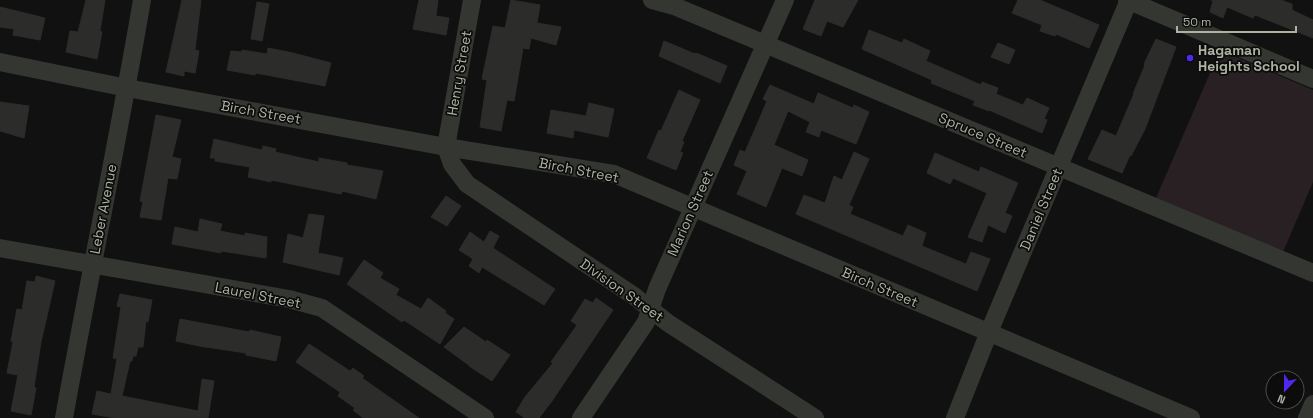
<svg xmlns="http://www.w3.org/2000/svg" width="1313" height="418" font-family="'Space Grotesk',sans-serif">
	<rect width="100%" height="100%" fill="#101110"/>
	<polygon fill="#292023" points="1220,50 1313,90 1313,182 1283,252 1156,198"/>
	<g fill="#2c2d2b" stroke="#2b2d2a">
		<polygon points="86,0 105,0 100,31 102,32 97,59 66,52 70,31 78,32"/>
		<polygon points="182,0 201,0 195,50 199,51 195,73 184,71 184,76 166,72"/>
		<polygon points="419,0 438,0 436,16 449,18 446,35 413,29"/>
		<polygon points="511,0 540,5 537,23 561,27 556,45 531,38 529,49 523,48 514,101 507,100 501,131 480,127 487,80 482,79 493,26 505,28"/>
		<polygon points="815,0 858,0 843,27 827,21 821,36 803,29"/>
		<polygon points="1018,0 1040,0 1099,25 1089,48 1056,34 1055,36 1040,31 1042,25 1012,13"/>
		<polygon points="1211,0 1281,0 1292,4 1292,10 1313,20 1313,38 1255,15 1253,18 1227,7 1223,18 1210,12 1213,1"/>
		<polygon points="257,2 269,4 262,41 251,39"/>
		<polygon points="0,7 45,18 40,40 13,35 14,29 0,27"/>
		<polygon points="869,30 902,43 904,39 930,51 926,61 981,85 982,82 998,88 996,94 1023,105 1027,98 1049,108 1044,119 1047,120 1042,133 989,110 989,111 973,105 975,101 931,83 932,80 862,49"/>
		<polygon points="1156,39 1176,47 1145,129 1131,156 1130,155 1122,173 1088,159 1102,130 1116,136 1134,94 1133,94 1145,65 1144,64"/>
		<polygon points="664,41 695,54 696,53 727,66 720,83 659,56"/>
		<polygon points="998,43 1015,50 1009,64 991,57"/>
		<polygon points="268,48 293,53 331,63 325,86 256,73 255,75 227,70 231,51 242,52 242,50 267,54"/>
		<polygon points="770,85 814,104 818,93 853,108 854,105 869,112 856,144 821,130 819,137 806,132 810,122 788,111 774,145 808,160 802,176 782,168 766,207 737,194 747,171 734,165 740,150 745,152 767,101 763,99"/>
		<polygon points="679,90 700,100 682,141 684,142 680,152 683,153 676,170 647,158 659,130 661,131"/>
		<polygon points="0,102 29,106 24,138 0,131"/>
		<polygon points="589,103 614,109 608,137 574,130 573,138 547,133 551,110 586,116"/>
		<polygon points="156,115 181,120 172,157 181,159 177,179 168,178 161,220 140,217 143,202 140,201"/>
		<polygon points="214,139 262,150 263,146 276,149 275,152 319,162 319,158 347,163 347,165 383,171 376,199 342,191 341,194 271,180 271,182 248,177 250,167 215,161 215,158 210,158"/>
		<polygon points="854,152 869,159 849,205 853,207 850,214 903,236 908,225 926,233 922,246 966,264 971,252 990,259 977,291 796,214 804,195 825,203 834,176 842,180"/>
		<polygon points="935,153 979,172 981,167 1018,183 1005,213 1012,216 1005,233 988,225 982,242 968,237 987,193 953,178 950,184 927,173"/>
		<polygon points="446,196 461,206 447,226 431,217"/>
		<polygon points="309,214 324,216 318,253 343,258 339,275 283,262 288,234 303,238"/>
		<polygon points="200,219 222,224 220,231 245,236 245,233 267,237 266,258 221,251 221,253 172,244 175,227 198,232"/>
		<polygon points="490,231 499,236 493,248 555,289 544,305 482,267 479,273 469,266 473,259 459,250 470,232 484,242"/>
		<polygon points="364,260 383,273 380,278 399,289 396,295 421,309 428,298 446,311 445,313 454,319 440,344 404,320 402,322 347,284"/>
		<polygon points="36,276 55,281 41,342 34,387 36,388 31,415 11,411 18,375 7,373 13,342 11,341 17,309 22,310 27,281 35,282"/>
		<polygon points="120,294 152,300 148,322 146,321 143,347 138,347 136,356 133,356 132,361 130,361 122,396 198,411 202,379 214,381 208,418 115,418 92,414 97,391 111,394 117,359 113,358 121,307 117,306"/>
		<polygon points="596,298 613,310 552,401 539,418 525,418 516,412 525,397 553,363 551,362 577,325 571,321 585,299 593,303"/>
		<polygon points="180,319 249,332 250,330 281,337 276,361 246,355 246,353 199,346 176,341"/>
		<polygon points="464,327 486,342 487,340 510,355 492,381 469,366 470,366 444,347"/>
		<polygon points="309,344 350,371 353,368 364,376 362,378 419,418 363,418 353,410 355,408 338,396 340,392 296,362"/>
	</g>
	<g fill="none" stroke-linecap="round" stroke-linejoin="round">
		<g stroke="#343631" stroke-width="18">
			<polyline points="472,0 446,147 452,164 467,184 634,296 668,323 815,418"/>
			<polyline points="652,0 674,6 1313,273"/>
			<polyline points="1127,0 1313,79"/>
			<polyline points="0,62 127,88 446,147 614,174 1191,418"/>
			<polyline points="0,248 289,299 322,308 485,418"/>
			<path d="M64 418C89 279 118 140 142 0"/>
			<polyline points="581,418 646,322 657,289 785,0"/>
			<polyline points="955,418 989,332 1129,0"/>
			<polyline points="1307,418 1313,404"/>
		</g>
	</g>
	<circle fill="#5228f1" stroke="#0b0c0b" stroke-width="1.5" cx="1190" cy="58" r="4"/>
	<g text-anchor="middle" dominant-baseline="central" stroke-width="3.5" stroke-linejoin="round" paint-order="stroke">
		<g font-size="14" font-weight="bold" fill="#aeb2a1" stroke="#0b0c0b" text-anchor="start">
			<text x="1198" y="50">Hagaman<tspan x="1198" dy="16">Heights School</tspan></text>
		</g>
		<g font-size="14" fill="#aeb2a1" stroke="#0b0c0b">
			<text transform="translate(459 73) rotate(-80)">Henry Street</text>
			<text transform="translate(261 112) rotate(10)">Birch Street</text>
			<text transform="translate(983 135) rotate(23)">Spruce Street</text>
			<text transform="translate(579 170) rotate(11)">Birch Street</text>
			<text transform="translate(103 209) rotate(-79)">Leber Avenue</text>
			<text transform="translate(1041 209) rotate(-67)">Daniel Street</text>
			<text transform="translate(690 213) rotate(-66)">Marion Street</text>
			<text transform="translate(880 287) rotate(23)">Birch Street</text>
			<text transform="translate(622 290) rotate(35)">Division Street</text>
			<text transform="translate(258 295) rotate(11)">Laurel Street</text>
		</g>
	</g>
	<g transform="translate(1285 390) rotate(202)"><circle r="19" fill="#0b0c0b" stroke="#4c4e47"/>
	<path d="M0-3L7 15L0 10L-7 15Z" fill="#5228f1"/>
	<text y="-6" font-size="11" font-weight="bold" text-anchor="middle" fill="#aeb2a1">N</text>
	</g>
	<path d="M1177 26v6h119v-6" fill="none" stroke="#aeb2a1" stroke-width="2"/>
	<text x="1183" y="26" font-size="12" fill="#aeb2a1" stroke="#0b0c0b" stroke-width="3" paint-order="stroke">50 m</text>
</svg>
